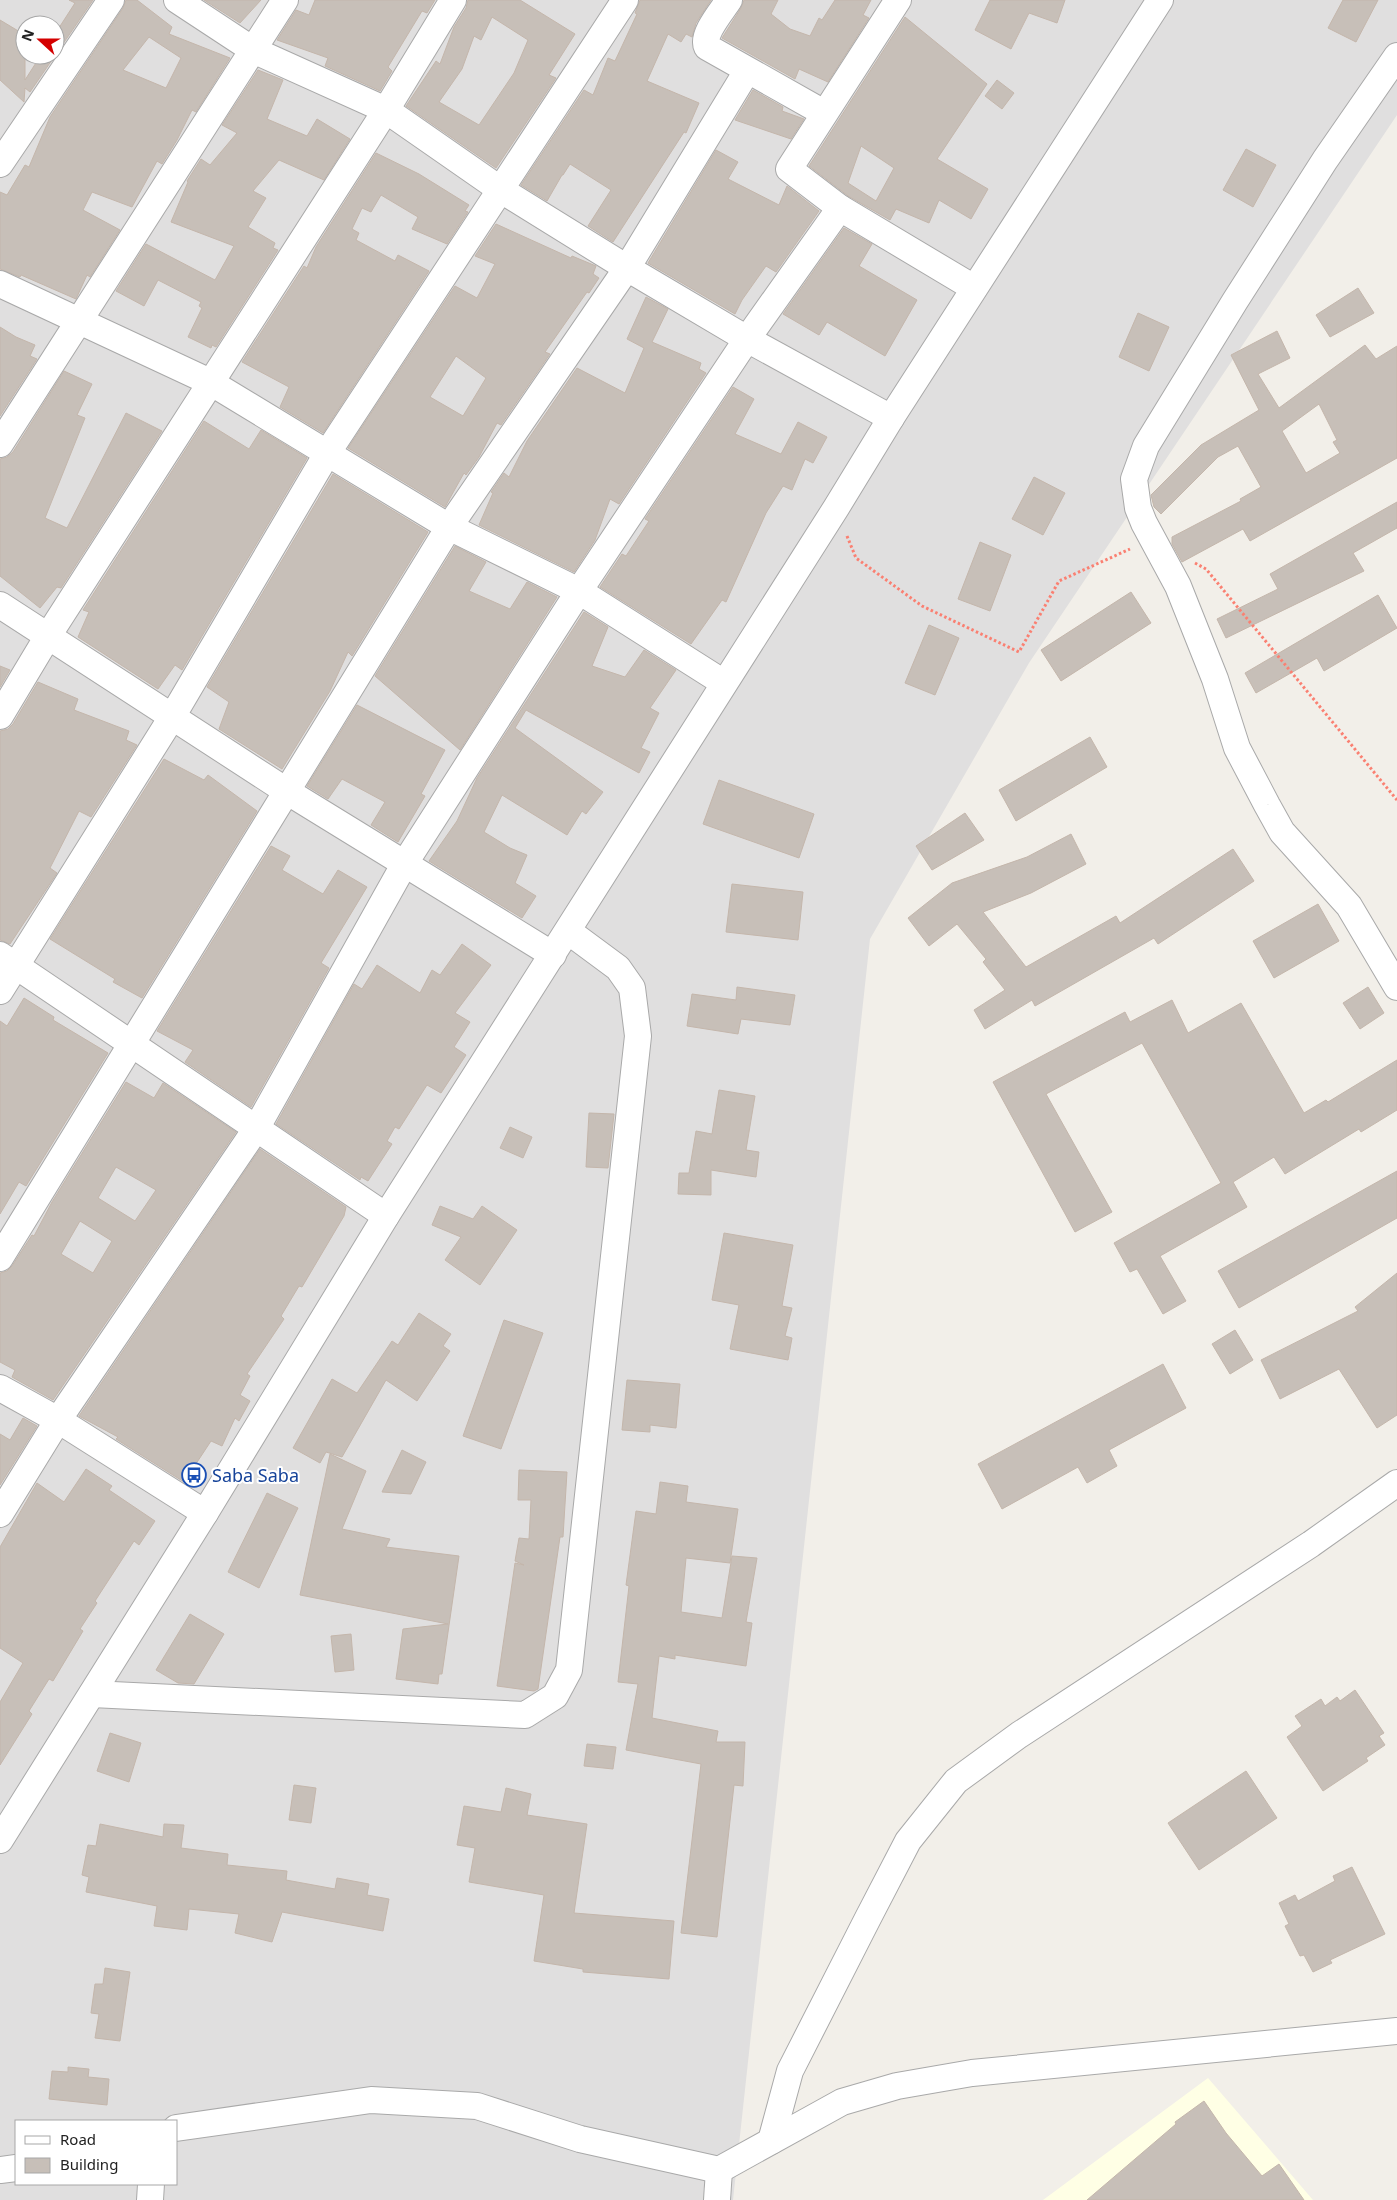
<svg xmlns="http://www.w3.org/2000/svg" width="1397" height="2200" font-family="'Noto Sans',sans-serif">
	<rect width="100%" height="100%" fill="#f2efe9"/>
	<path fill="#e0dfdf" fill-rule="evenodd" d="M0 0H1397V115L1029 663 870 939 733 2200H0ZM25 25H55V55H25ZM16 2121H176V2184H16Z"/>
	<polygon fill="#ffffe5" points="1208,2078 1313,2200 1043,2200"/>
	<g fill="#c7bfb8" stroke="#c4b6ab" fill-rule="evenodd">
		<polygon points="69,0 93,0 30,92 25,88 24,102 0,80 0,20 25,35 25,80 41,55 55,55 55,34 75,3"/>
		<path d="M126 0H137L172 27 169 34 230 58 196 112 192 110 177 140 162 164 157 161 132 207 92 192 83 210 120 230 90 277 87 275 76 299 21 275 20 277 0 269V192L7 195 25 165 29 167 50 117 123 8ZM149 37 181 58 166 88 123 70Z"/>
		<polygon points="204,0 261,0 240,23"/>
		<polygon points="315,0 435,0 427,13 422,11 388,67 392,71 380,91 325,66 328,58 277,40 296,10 309,15"/>
		<path d="M468 0H520L575 34 549 75 556 78 496 168 406 106 436 61 440 64 454 27 466 8ZM492 17 528 40 514 73 479 125 439 102 462 69 474 36 481 40Z"/>
		<polygon points="640,0 711,0 696,23 692,37 686,34 681,42 668,34 647,81 699,103 686,133 684,132 613,242 588,226 611,190 570,164 563,175 562,175 547,201 521,185 584,90 593,95 608,58 615,61 637,14 635,13"/>
		<polygon points="744,0 778,0 771,14 790,29 810,36 819,18 822,20 835,0 871,0 863,15 869,18 828,82 799,69 795,79 722,38 741,8"/>
		<polygon points="990,0 1065,0 1057,23 1029,13 1011,49 975,30"/>
		<polygon points="1343,0 1378,0 1356,42 1328,28"/>
		<path d="M905 17 987 84 937 159 988 189 971 219 939 200 929 223 896 209 890 220 848 196 809 166ZM861 146 894 168 876 201 848 183Z"/>
		<polygon points="258,70 283,80 267,119 307,136 317,119 350,139 324,180 279,160 253,191 266,198 248,227 275,243 273,248 278,250 216,347 212,345 211,348 188,337 202,308 199,306 201,302 158,280 144,306 116,291 146,244 215,280 234,246 171,222 188,182 187,181 201,159 210,165 237,133 222,125"/>
		<polygon points="997,80 1014,93 1002,109 985,96"/>
		<polygon points="753,90 783,107 782,111 804,119 791,139 735,120"/>
		<polygon points="1246,149 1276,165 1253,207 1223,190"/>
		<polygon points="716,150 738,162 728,179 779,205 787,186 819,211 776,272 766,266 742,300 735,314 648,263"/>
		<polygon points="376,153 419,174 469,205 465,211 468,212 447,244 412,229 418,217 381,195 371,212 362,208 352,229 359,233 356,240 395,261 398,255 429,271 323,433 280,407 289,387 242,362 304,266 307,268 316,247"/>
		<path d="M496 224 571 258 572 256 596 266 593 274 599 278 589 293 587 292 545 352 550 354 501 425 497 423 479 457 466 475 464 473 445 507 348 448 455 286 477 298 495 264 475 256ZM456 356 486 378 463 416 430 397Z"/>
		<polygon points="844,228 872,244 859,266 917,300 885,356 827,322 819,335 783,314"/>
		<polygon points="1358,288 1374,313 1330,337 1316,315"/>
		<polygon points="646,297 668,309 652,342 701,363 699,369 706,373 619,504 610,499 595,540 574,572 479,525 493,493 491,492 504,473 509,477 527,441 577,368 625,393 644,348 627,339"/>
		<polygon points="1138,313 1169,327 1149,371 1119,357"/>
		<polygon points="0,327 16,337 35,345 30,356 37,359 0,416"/>
		<path d="M1277 331 1290 358 1258 374 1279 408 1365 345 1376 359 1397 346V458L1250 541 1243 529 1182 562 1172 544V537L1241 501 1240 499 1261 487 1238 446 1218 457 1161 514 1154 507 1151 495 1201 445 1259 410 1231 355ZM1319 404 1337 440 1333 442 1340 453 1306 473 1282 431Z"/>
		<polygon points="64,371 92,384 77,415 85,418 45,518 67,528 126,413 162,431 61,588 57,587 40,608 0,576 0,459 7,457 13,452"/>
		<polygon points="733,387 754,399 735,434 781,454 798,422 827,437 813,463 805,459 792,490 783,486 766,513 726,602 722,600 691,644 600,587 622,554 626,556 649,521 645,519"/>
		<polygon points="204,421 249,449 261,430 307,458 182,670 175,665 158,689 78,637 89,612 83,610"/>
		<polygon points="333,474 428,532 352,656 348,652 330,691 282,769 219,729 229,702 207,687"/>
		<polygon points="1034,477 1065,493 1043,535 1012,519"/>
		<polygon points="1397,502 1397,528 1353,553 1364,571 1226,638 1217,619 1278,589 1270,574"/>
		<polygon points="980,542 1011,555 990,611 958,599"/>
		<polygon points="455,546 486,562 469,591 510,609 527,582 557,597 460,750 375,676"/>
		<polygon points="1131,592 1151,623 1061,681 1041,650"/>
		<polygon points="1378,595 1397,628 1324,671 1317,658 1256,693 1245,673"/>
		<polygon points="584,612 608,627 592,666 625,677 644,650 676,670 650,708 659,713 641,748 650,752 639,773 526,710 515,728 603,792 586,814 582,811 567,835 502,795 484,832 510,848 527,855 515,883 536,896 522,918 429,861 457,821 477,778"/>
		<polygon points="929,625 959,638 935,695 905,683"/>
		<polygon points="0,666 10,670 0,687"/>
		<polygon points="38,682 78,699 74,710 129,731 126,740 137,745 91,817 79,811 50,868 57,873 10,944 0,940 0,731 8,729 13,724"/>
		<polygon points="357,705 445,750 421,794 425,796 398,842 371,825 385,802 342,779 328,799 307,786"/>
		<polygon points="1090,737 1107,767 1016,821 999,790"/>
		<polygon points="164,759 204,780 208,775 257,811 142,998 113,982 115,979 50,939"/>
		<polygon points="719,780 814,814 799,858 703,824"/>
		<polygon points="965,813 984,840 932,870 916,846"/>
		<polygon points="1071,834 1086,864 1031,893 983,912 1026,967 1116,916 1120,923 1233,849 1254,881 1158,944 1154,938 1035,1006 1032,1000 985,1029 974,1010 1005,990 983,962 986,959 957,924 929,946 908,918 952,883 1027,857"/>
		<polygon points="271,846 290,856 282,870 323,894 338,870 367,887 321,963 329,968 251,1107 185,1062 193,1050 157,1031"/>
		<polygon points="732,884 803,892 798,940 726,932"/>
		<polygon points="1318,904 1339,941 1274,978 1253,941"/>
		<polygon points="462,944 491,965 455,1013 470,1022 454,1047 466,1055 441,1093 427,1085 399,1129 395,1127 387,1141 392,1144 368,1181 361,1177 360,1180 276,1124 354,984 362,989 377,965 420,993 432,970 440,975"/>
		<polygon points="737,987 795,995 790,1025 741,1019 738,1034 687,1026 692,994 736,1000"/>
		<polygon points="1368,987 1384,1013 1360,1029 1343,1003"/>
		<polygon points="24,998 54,1017 53,1020 108,1053 26,1186 19,1182 0,1214 0,1021 7,1026"/>
		<polygon points="1172,1000 1188,1033 1241,1003 1304,1113 1326,1100 1328,1102 1397,1060 1397,1110 1361,1132 1359,1129 1285,1174 1274,1157 1233,1182 1247,1207 1160,1256 1186,1301 1163,1314 1137,1269 1130,1272 1114,1243 1221,1183 1142,1043 1046,1094 1112,1212 1075,1232 993,1082 1125,1012 1130,1022"/>
		<path d="M126 1082 154 1098 163 1083 236 1132 53 1400 12 1377 15 1370 0 1362V1273L7 1271 12 1266 32 1235 34 1236 52 1202ZM116 1167 156 1190 135 1221 98 1198ZM80 1221 112 1241 93 1273 61 1254Z"/>
		<polygon points="719,1090 755,1096 746,1150 759,1152 756,1177 711,1170 711,1195 678,1194 679,1173 689,1173 696,1131 712,1134"/>
		<polygon points="589,1113 614,1114 608,1168 586,1167"/>
		<polygon points="510,1127 532,1137 523,1158 500,1148"/>
		<polygon points="260,1149 346,1207 344,1216 302,1287 299,1286 281,1316 284,1319 247,1374 250,1376 240,1395 250,1401 239,1421 235,1418 222,1446 211,1441 184,1482 116,1439 118,1437 79,1416"/>
		<polygon points="1397,1171 1397,1218 1239,1308 1218,1271"/>
		<polygon points="440,1206 473,1219 482,1206 517,1230 480,1285 445,1260 461,1237 432,1225"/>
		<polygon points="724,1233 793,1245 782,1306 792,1308 785,1336 792,1338 788,1360 730,1349 739,1305 712,1300"/>
		<polygon points="1397,1273 1397,1415 1377,1428 1339,1369 1280,1399 1261,1360 1358,1311 1355,1307"/>
		<polygon points="419,1313 451,1334 443,1346 450,1351 417,1401 386,1380 342,1457 326,1452 320,1463 293,1448 332,1379 357,1393 392,1341 398,1345"/>
		<polygon points="504,1320 543,1333 501,1449 463,1436"/>
		<polygon points="1235,1330 1253,1360 1230,1374 1212,1344"/>
		<polygon points="1163,1364 1186,1408 1109,1450 1117,1466 1087,1483 1078,1467 1002,1509 978,1464"/>
		<polygon points="627,1380 680,1384 676,1428 650,1425 650,1432 622,1430"/>
		<polygon points="23,1418 37,1426 0,1485 0,1434 10,1440"/>
		<polygon points="402,1450 426,1462 411,1494 382,1492"/>
		<polygon points="330,1454 366,1471 342,1529 390,1539 386,1547 459,1556 442,1674 439,1674 438,1684 396,1679 403,1629 448,1624 300,1595"/>
		<polygon points="86,1469 112,1486 109,1490 155,1521 139,1545 134,1541 95,1601 97,1603 80,1629 83,1631 53,1681 49,1679 29,1711 32,1714 0,1765 0,1702 23,1663 0,1648 0,1547 37,1483 64,1502"/>
		<polygon points="519,1470 567,1472 563,1537 560,1537 538,1689 534,1691 497,1686 515,1563 524,1565 515,1561 519,1538 529,1539 531,1500 518,1500"/>
		<polygon points="660,1482 688,1486 686,1502 738,1509 730,1563 686,1558 681,1612 722,1618 732,1556 757,1558 746,1622 752,1623 746,1666 675,1655 675,1659 659,1656 652,1718 718,1731 716,1742 745,1742 743,1786 734,1785 717,1937 681,1933 701,1764 626,1750 638,1684 618,1682 629,1586 626,1585 636,1511 656,1514"/>
		<polygon points="267,1493 298,1508 259,1588 228,1572"/>
		<polygon points="190,1614 224,1634 194,1684 178,1683 156,1670"/>
		<polygon points="351,1634 354,1670 335,1672 331,1636"/>
		<polygon points="1355,1690 1384,1733 1379,1736 1385,1745 1366,1758 1368,1761 1323,1791 1287,1737 1302,1726 1295,1716 1321,1699 1325,1706 1337,1697 1340,1701"/>
		<polygon points="110,1733 141,1743 129,1782 97,1771"/>
		<polygon points="587,1744 616,1747 613,1769 584,1766"/>
		<polygon points="1246,1771 1277,1818 1199,1870 1168,1823"/>
		<polygon points="294,1785 316,1788 311,1823 289,1820"/>
		<polygon points="506,1788 531,1794 527,1815 587,1824 574,1913 674,1921 669,1979 583,1972 583,1969 534,1961 544,1895 469,1882 475,1848 457,1845 464,1806 501,1812"/>
		<polygon points="100,1824 163,1837 164,1824 184,1825 181,1848 228,1854 227,1865 287,1871 286,1880 335,1889 337,1878 369,1884 367,1895 389,1899 383,1931 282,1912 272,1942 235,1933 239,1914 189,1909 187,1930 154,1926 157,1906 86,1892 89,1877 82,1875 88,1845 96,1846"/>
		<polygon points="1352,1867 1385,1934 1330,1960 1332,1963 1313,1972 1304,1955 1300,1956 1285,1926 1289,1924 1279,1903 1295,1895 1298,1901 1335,1881 1333,1876"/>
		<polygon points="105,1968 130,1972 120,2041 95,2038 99,2014 91,2013 95,1984 103,1984"/>
		<polygon points="68,2067 89,2069 88,2077 109,2079 107,2105 49,2099 52,2071 68,2072"/>
		<polygon points="1204,2101 1226,2133 1262,2176 1279,2164 1304,2200 1087,2200 1176,2124 1175,2122"/>
	</g>
	<g fill="none" stroke-linecap="round" stroke-linejoin="round">
		<g stroke="#a9a9a9" stroke-width="28">
			<g id="street">
				<polyline points="177,0 253,50 386,110 501,190 627,268 747,339 891,418"/>
				<path d="M729 0C722 11 701 35 707 47L824 113"/>
				<polyline points="898,0 789,169 840,208 974,288"/>
				<polyline points="1397,56 1325,160 1235,301 1146,446 1134,479 1138,508 1144,523 1178,586 1215,679 1237,748 1267,805 1282,832 1349,906 1397,987"/>
				<polyline points="0,164 111,0"/>
				<polyline points="0,284 210,382 449,527 579,591 724,683"/>
				<polyline points="0,444 285,0"/>
				<polyline points="0,605 288,792 553,955"/>
				<polyline points="0,716 48,636 386,110 453,0"/>
				<polyline points="0,955 386,1216"/>
				<polyline points="0,991 172,717 328,452 625,0"/>
				<polyline points="0,1258 449,527 627,268 747,71"/>
				<polyline points="0,1388 58,1420 205,1513"/>
				<polyline points="0,1514 58,1420 256,1129 405,863 579,591 747,339 840,208"/>
				<polyline points="92,1694 525,1715 555,1696 569,1670 638,1036 632,988 618,968 568,931"/>
				<polyline points="0,1840 205,1513 386,1216 836,508 891,418 1160,0"/>
				<polyline points="176,2128 371,2100 477,2106 580,2139 719,2170 842,2102 897,2086 972,2073 1397,2031"/>
				<polyline points="771,2141 790,2071 868,1918 908,1841 956,1781 1019,1735 1311,1544 1397,1483"/>
				<polyline points="0,2170 16,2168"/>
				<polyline points="150,2200 151,2184"/>
				<polyline points="717,2200 719,2170"/>
			</g>
		</g>
		<g stroke="#fa8072" stroke-width="3" stroke-dasharray="2.5 2.5" stroke-linecap="butt">
			<polyline points="847,536 856,558 922,606 1019,652 1059,581 1130,549"/>
			<polyline points="1195,563 1206,569 1397,800"/>
		</g>
		<use href="#street" stroke="#fff" stroke-width="26"/>
	</g>
	<defs>
		<g id="bus-ring" transform="scale(1.25)"><circle r="9.5" fill="#fff" stroke="#1a4fb4" stroke-width="1.5"/><path d="M-5-6H5V4H4V6H2V4H-2V6H-4V4H-5ZM-3.5-4V0h7V-4ZM-3.5 1.2v1.5H-2V1.2ZM2 1.2v1.5H3.5V1.2Z" fill="#1a4fb4"/></g>
	</defs>
	<g fill-rule="evenodd">
		<use href="#bus-ring" x="194" y="1475"/>
	</g>
	<g text-anchor="middle" dominant-baseline="central" stroke-width="4" stroke-linejoin="round" paint-order="stroke">
		<g font-size="18" fill="#164399" stroke="#fff" text-anchor="start">
			<text x="212" y="1475">Saba Saba</text>
		</g>
	</g>
	<rect x="15" y="2120" width="162" height="65" fill="#ffffff" stroke="#a7a7a7"/>
	<rect x="25" y="2136" width="25" height="8" fill="#ffffff" stroke="#a7a7a7"/>
	<text x="60" y="2145" font-size="15" fill="#222222">Road</text>
	<rect x="25" y="2158" width="25" height="15" fill="#c7bfb8" stroke="#a7a7a7"/>
	<text x="60" y="2170" font-size="15" fill="#222222">Building</text>
	<g transform="translate(40 40) rotate(291)"><circle r="24" fill="#ffffff" stroke="#a7a7a7"/>
	<path d="M0-4L9 19L0 12L-9 19Z" fill="#d40000"/>
	<text y="-8" font-size="14" font-weight="bold" text-anchor="middle" fill="#222222">N</text>
	</g>
</svg>
